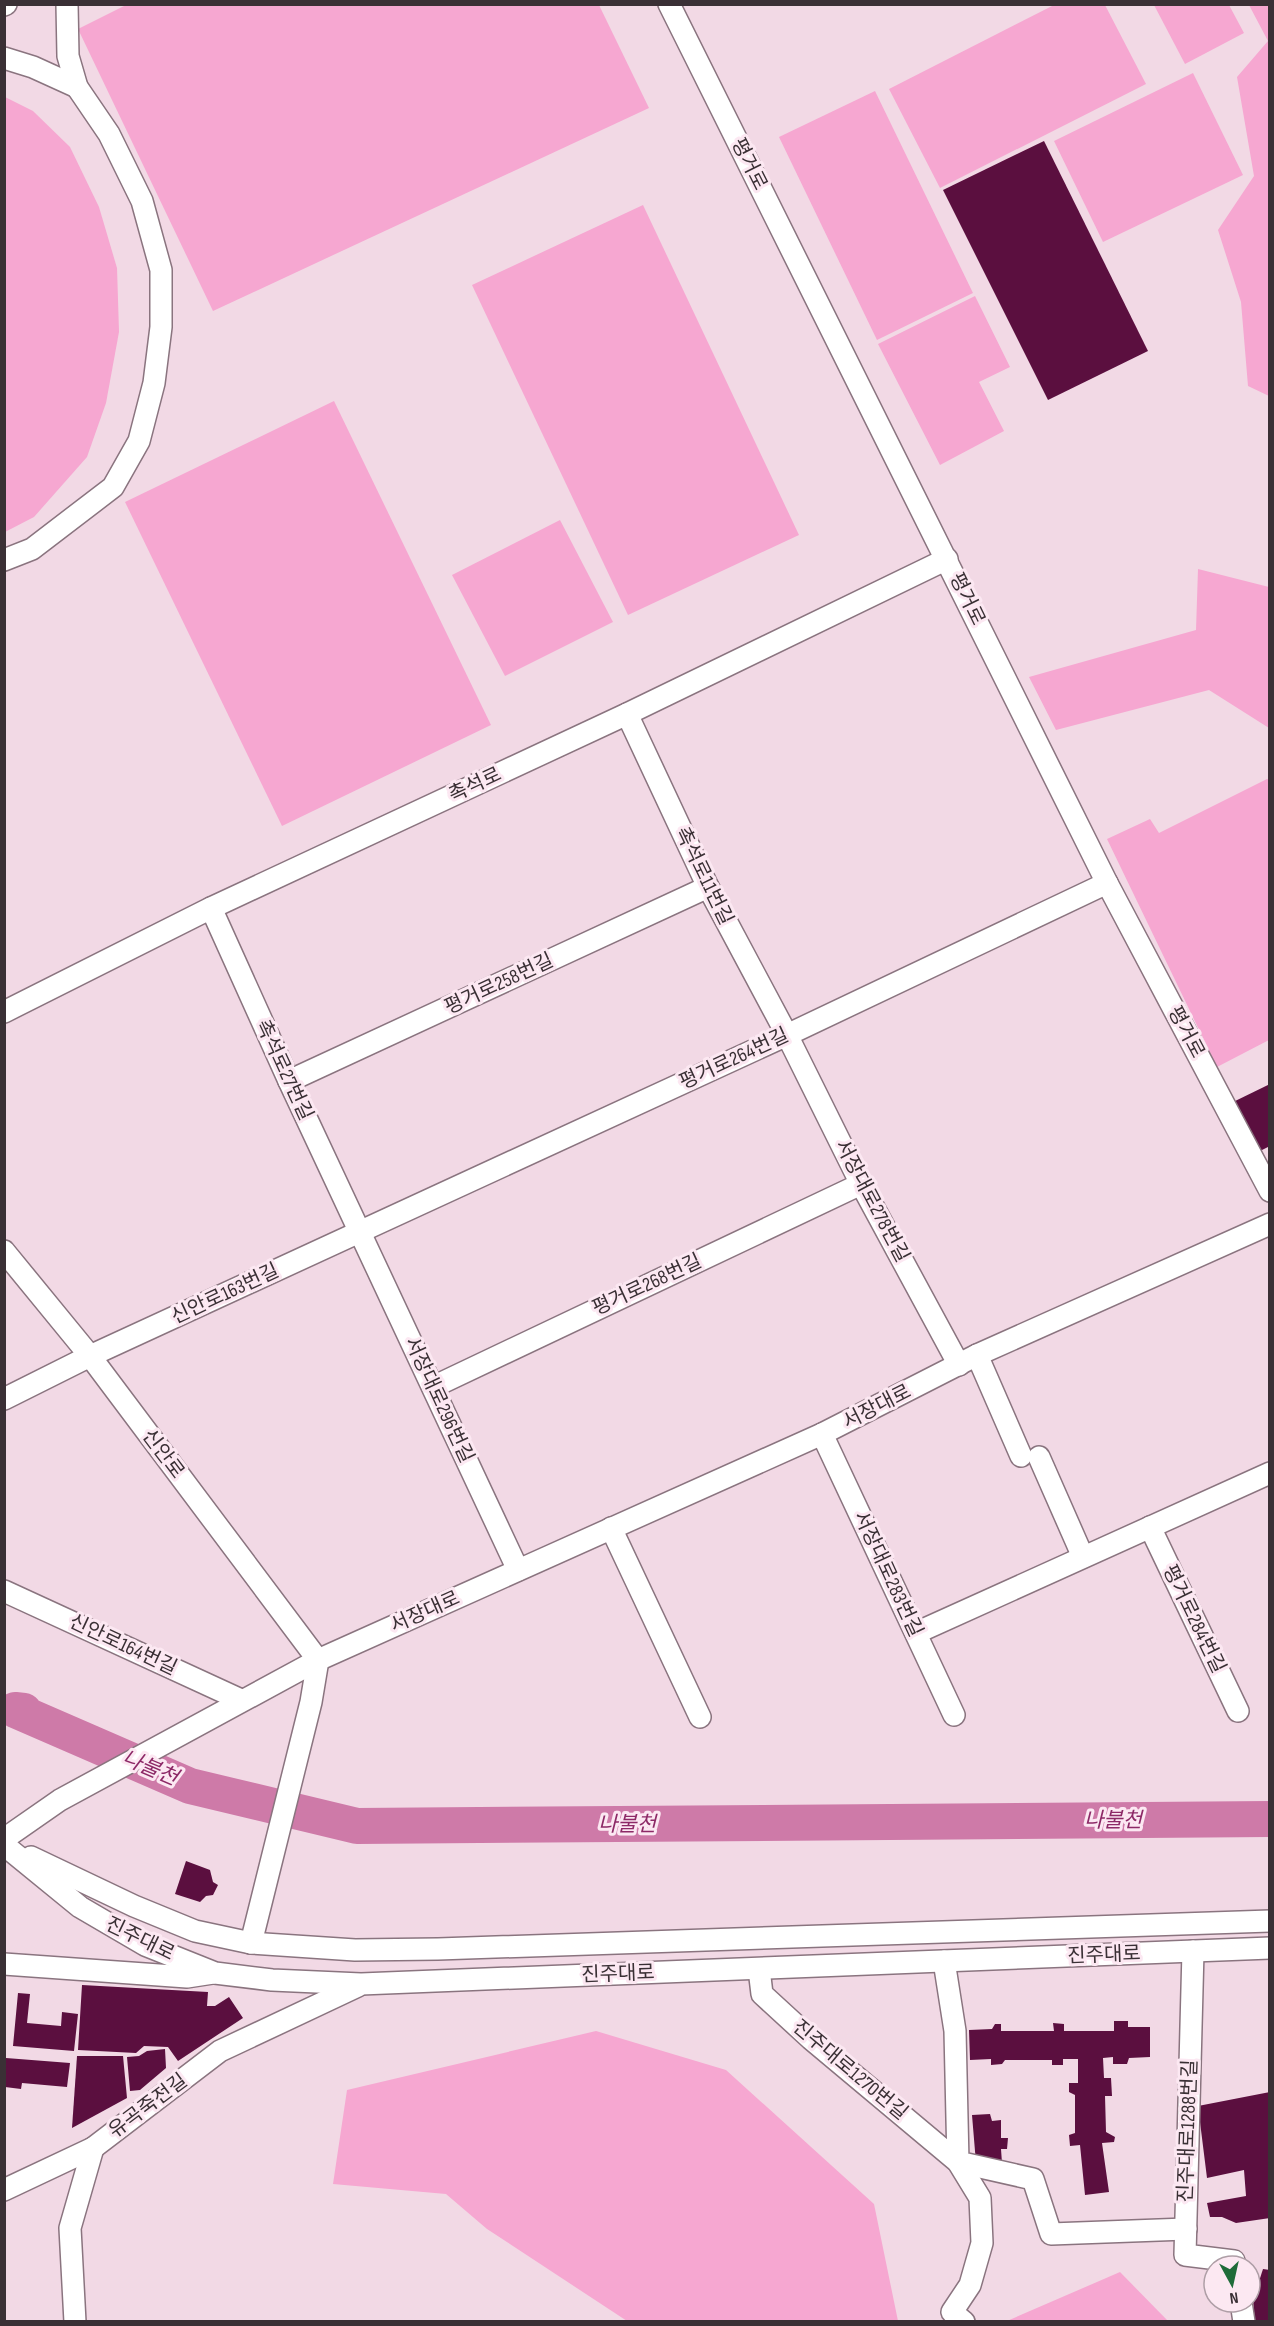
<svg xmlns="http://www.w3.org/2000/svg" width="1274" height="2326" viewBox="0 0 1274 2326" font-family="'Sofia Sans Condensed','Noto Sans KR',sans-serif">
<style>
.green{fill:#f6a7d1}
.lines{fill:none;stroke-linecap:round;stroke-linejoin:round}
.river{stroke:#ce7aa8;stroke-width:36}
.building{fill:#5b0f3f}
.minor-casing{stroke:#8a747f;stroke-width:24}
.minor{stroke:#fff;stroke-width:21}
.labels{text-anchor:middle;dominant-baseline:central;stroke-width:6;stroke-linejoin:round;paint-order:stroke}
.street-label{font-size:20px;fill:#3a3035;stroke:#fce8f2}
.water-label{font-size:21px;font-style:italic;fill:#8d2967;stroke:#fce8f2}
</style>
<rect width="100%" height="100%" fill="#f2d9e5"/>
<g class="green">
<path d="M1056,4L1105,5L1146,84L940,188L889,89Z"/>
<path d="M126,5H599L649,108L213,311L78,29Z"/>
<path d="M1154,5H1229L1244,33L1185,64Z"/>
<path d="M1249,5H1269V396L1248,386L1241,302L1218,230L1254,176L1237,77L1268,41Z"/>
<path d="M1193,73L1243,175L1103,242L1054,141Z"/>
<path d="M875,91L973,293L877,340L779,137Z"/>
<path d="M5,97L33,111L70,147L99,207L117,268L119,332L106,403L87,457L34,517L5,532Z"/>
<path d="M643,205L799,535L628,615L472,285Z"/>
<path d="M975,296L1010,367L979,382L1004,431L940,465L878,344Z"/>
<path d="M334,401L491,725L282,826L125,502Z"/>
<path d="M560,520L613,622L505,676L452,575Z"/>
<path d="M1198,569L1269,587V728L1209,690L1056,730L1029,677L1196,630Z"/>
<path d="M1267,779L1270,780L1269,1040L1217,1067L1107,839L1150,819L1159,833Z"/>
<path d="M596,2031L726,2070L874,2204L898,2321H627L487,2229L446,2194L333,2184L347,2090Z"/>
<path d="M1120,2272L1168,2321H1007Z"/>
</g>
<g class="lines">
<path class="river" d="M24,1711L15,1710L190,1786L357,1826L1270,1819"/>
</g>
<g class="building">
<path d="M1044,141L1148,351L1048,400L943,190Z"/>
<path d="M1270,1084V1146L1254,1154L1229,1104Z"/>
<path d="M186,1861L210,1870L213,1882L218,1885L213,1895L206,1896L200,1902L175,1894Z"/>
<path d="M82,1985L208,1992L207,2006H215L229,1997L243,2018L178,2061L168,2047L144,2046L136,2053L78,2050Z"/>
<path d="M18,1993L30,1994L27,2023L61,2026L62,2012L78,2014L74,2051L13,2046Z"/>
<path d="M1114,2021H1128V2027H1150V2057L1129,2058L1127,2064H1113V2057L1103,2058L1104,2078H1111L1112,2096H1105L1106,2132L1115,2137L1114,2142L1102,2143L1109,2192L1085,2195L1080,2145L1070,2146L1069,2135L1075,2133V2095L1069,2092V2083H1078V2059H1063V2065H1052V2060H1005L1002,2064L991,2065V2059L970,2060L969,2030L992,2029L995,2024H1001V2031H1054L1053,2023L1064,2024V2031H1114Z"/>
<path d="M165,2049L166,2068L140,2090L130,2091L127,2057L139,2056L147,2051Z"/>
<path d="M77,2056H123L127,2098L72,2128Z"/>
<path d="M6,2058L70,2063L67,2087L22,2083L21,2089L5,2087Z"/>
<path d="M1270,2092V2218L1236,2223L1222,2217H1210L1207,2203L1246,2196L1244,2170L1207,2178L1198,2106Z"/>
<path d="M990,2114L992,2121L1001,2120V2138H1008L1007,2149H1001L1002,2163H976L972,2115Z"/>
<path d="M1263,2269L1270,2270V2322H1255L1253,2300Z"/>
</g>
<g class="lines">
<defs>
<g id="minor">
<path d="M669,4L1107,883L1270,1191"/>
<path d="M4,5L6,4"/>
<path d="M4,58L33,67L77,87"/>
<path d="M4,560L32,549L113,487L139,441L154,383L161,327V270L142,201L109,134L77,87L68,56L67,4"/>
<path d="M627,714L708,887L787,1035L861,1184L959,1365"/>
<path d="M211,908L289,1081L518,1570"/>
<path d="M4,1012L211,908L627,714L947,559"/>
<path d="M289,1081L708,887"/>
<path d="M4,1251L90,1356L318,1660L311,1702L251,1943"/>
<path d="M977,1355L1021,1456"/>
<path d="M433,1387L861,1184"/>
<path d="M4,1399L90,1356L787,1035L1107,883"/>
<path d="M822,1434L954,1715"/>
<path d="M1039,1457L1083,1557"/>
<path d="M1150,1527L1238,1711"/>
<path d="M611,1528L700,1717"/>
<path d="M4,1591L241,1700"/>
<path d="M916,1633L1270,1473"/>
<path d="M4,1839L60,1800L318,1660L822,1434L977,1355L1270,1224"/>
<path d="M4,1845L80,1907L145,1945L215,1973L272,1980L361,1984L1270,1948"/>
<path d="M31,1857L134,1906L195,1931L251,1943L355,1950L438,1949L1270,1921"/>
<path d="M1193,1951L1185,2255L1234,2261L1235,2266"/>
<path d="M944,1961L955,2031L958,2162L1033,2179L1051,2234L1186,2229"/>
<path d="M4,1964L187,1977L213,1973"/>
<path d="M759,1969L762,1994L811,2039L958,2162L980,2198L982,2243L970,2285L952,2312L964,2322"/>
<path d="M4,2190L93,2148L220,2051L358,1986"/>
<path d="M1241,2302L1244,2322"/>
<path d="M75,2322L70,2228L93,2148"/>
</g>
</defs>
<use href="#minor" class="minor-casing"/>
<use href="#minor" class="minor"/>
</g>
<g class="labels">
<g class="street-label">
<text transform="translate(749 164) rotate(63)">평거로</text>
<text transform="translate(967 599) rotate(64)">평거로</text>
<text transform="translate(475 785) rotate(-25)">촉석로</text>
<text transform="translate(704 876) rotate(64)">촉석로11번길</text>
<text transform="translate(499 984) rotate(-25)">평거로258번길</text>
<text transform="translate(1186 1032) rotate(62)">평거로</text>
<text transform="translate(734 1059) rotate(-25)">평거로264번길</text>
<text transform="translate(284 1070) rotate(65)">촉석로27번길</text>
<text transform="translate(872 1201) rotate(62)">서장대로278번길</text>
<text transform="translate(647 1285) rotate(-25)">평거로268번길</text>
<text transform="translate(225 1294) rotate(-25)">신안로163번길</text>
<text transform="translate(439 1400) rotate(65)">서장대로296번길</text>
<text transform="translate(877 1407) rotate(-27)">서장대로</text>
<text transform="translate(163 1454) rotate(53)">신안로</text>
<text transform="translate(888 1574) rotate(65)">서장대로283번길</text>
<text transform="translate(425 1612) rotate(-24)">서장대로</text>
<text transform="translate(1194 1619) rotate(64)">평거로284번길</text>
<text transform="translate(123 1645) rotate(25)">신안로164번길</text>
<text transform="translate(140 1939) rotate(26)">진주대로</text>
<text transform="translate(1104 1955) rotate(-2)">진주대로</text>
<text transform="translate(618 1974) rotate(-2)">진주대로</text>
<text transform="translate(850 2070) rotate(40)">진주대로1270번길</text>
<text transform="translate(148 2106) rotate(-37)">유곡죽전길</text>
<text transform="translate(1188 2131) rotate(-88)">진주대로1288번길</text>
</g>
<g class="water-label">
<text transform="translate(150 1768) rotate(23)">나불천</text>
<text x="1113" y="1820">나불천</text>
<text x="627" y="1824">나불천</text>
</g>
</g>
<rect width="1274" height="2326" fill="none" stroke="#3a3035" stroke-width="12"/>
<g transform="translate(1232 2284) rotate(172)"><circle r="28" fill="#fce8f2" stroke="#ae9ea6" stroke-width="1.5"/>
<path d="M0-4.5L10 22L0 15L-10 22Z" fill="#1f6b39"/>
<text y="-9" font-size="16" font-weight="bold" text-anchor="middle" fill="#3a3035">N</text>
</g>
</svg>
